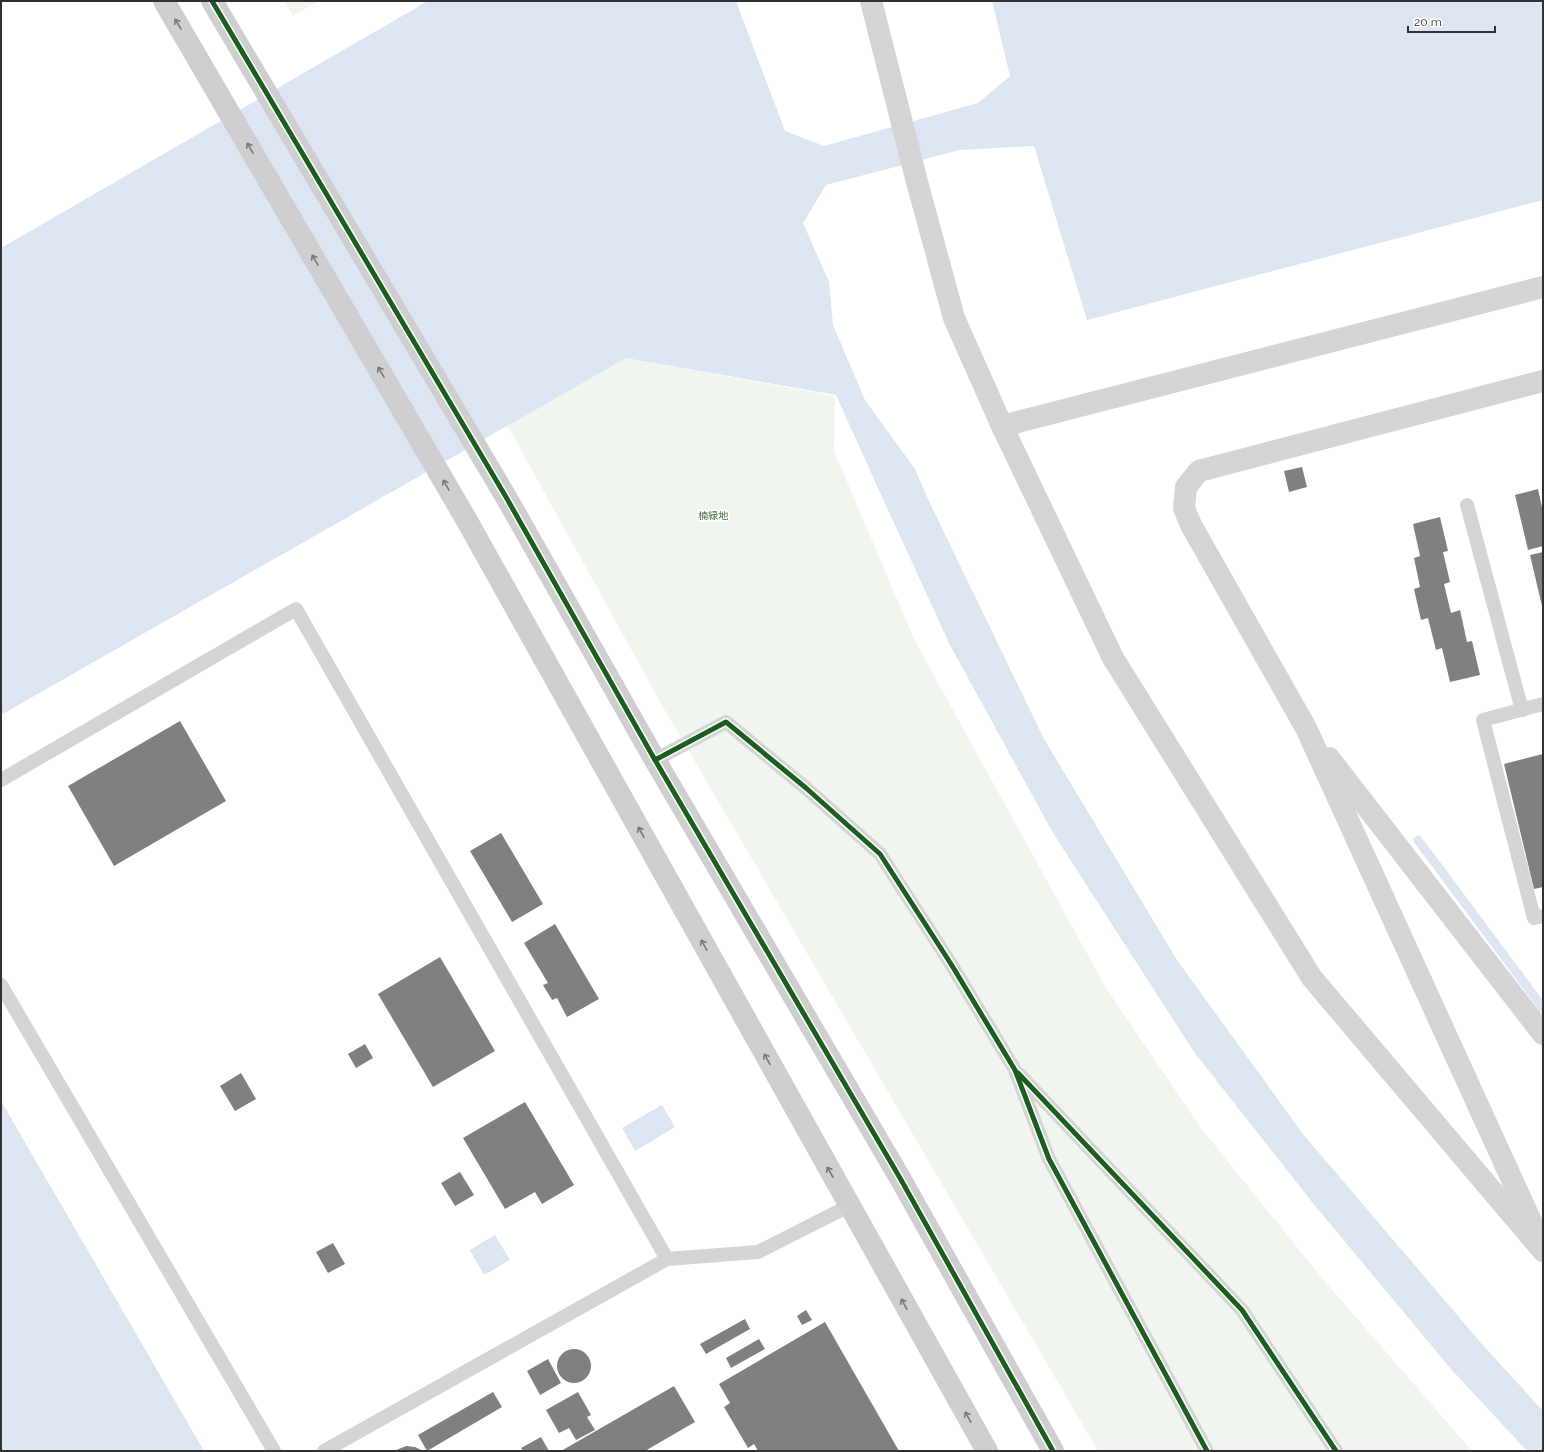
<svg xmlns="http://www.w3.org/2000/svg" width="1544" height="1452" viewBox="0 0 1544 1452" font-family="Raleway,'Noto Sans JP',sans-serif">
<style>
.green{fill:#f0f5ee}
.water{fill:#dde4f2}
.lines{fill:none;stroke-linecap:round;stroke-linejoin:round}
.stream{stroke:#dde4f2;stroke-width:9}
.building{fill:#808080}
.lane{stroke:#d5d5d5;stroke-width:14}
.street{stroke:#d5d5d5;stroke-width:22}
.secondary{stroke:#cfcfcf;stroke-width:22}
.cycleway-casing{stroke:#fff;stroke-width:8}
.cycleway{stroke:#1b5e20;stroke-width:5}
.oneway{stroke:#787878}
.labels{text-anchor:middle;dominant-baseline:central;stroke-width:4;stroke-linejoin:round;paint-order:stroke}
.park-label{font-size:10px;fill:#4b6c40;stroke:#fff}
</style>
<rect width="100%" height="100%" fill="#fff"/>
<g class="green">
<path d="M284,1H318L293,16Z"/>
<path d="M626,358L835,396L834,451L915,641L1106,988L1201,1128L1321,1277L1472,1451H1098L663,707L507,425Z"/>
</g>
<g class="water">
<path d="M428,1H736L785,131L824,146L978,103L1010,76L992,1H1543V200L1087,320L1034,146L960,150L826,185L803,223L829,282L833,325L865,400L915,469L927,497L1044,739L1177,960L1303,1134L1481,1343L1543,1411V1451H1527L1451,1369L1312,1202L1194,1052L1053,833L950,645L887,508L836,395L626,358L1,715V248Z"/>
<path d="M1,1101L204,1451H1Z"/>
<path d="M662,1105L675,1127L635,1151L622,1128Z"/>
<path d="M495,1235L510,1260L484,1275L470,1250Z"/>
</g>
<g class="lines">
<path class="stream" d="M1418,840L1543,1008"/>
</g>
<g class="building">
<path d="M1302,467L1307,487L1289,492L1284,471Z"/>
<path d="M1538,489L1543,512V546L1528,550L1515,495Z"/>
<path d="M1440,517L1448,551L1443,552L1450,582L1444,584L1451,613L1460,610L1467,642L1472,641L1480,675L1450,682L1442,648L1436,650L1428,618L1421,620L1414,589L1420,587L1414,558L1420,556L1413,524Z"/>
<path d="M1543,552V606H1542L1530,555Z"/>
<path d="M180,721L226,801L114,866L68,786Z"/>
<path d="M1543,754V887L1534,889L1504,764Z"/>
<path d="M501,833L543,904L512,922L470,851Z"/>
<path d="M555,924L599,999L567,1017L557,998L552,1000L543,985L548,983L524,943Z"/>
<path d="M440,957L495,1051L433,1087L378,994Z"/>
<path d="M365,1044L373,1058L356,1068L348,1054Z"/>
<path d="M241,1073L256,1099L235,1111L220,1086Z"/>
<path d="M525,1102L574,1185L542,1204L535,1192L505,1209L463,1138Z"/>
<path d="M460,1172L474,1195L455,1206L441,1183Z"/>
<path d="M333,1243L345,1264L328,1273L316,1252Z"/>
<path d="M806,1310L812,1320L802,1325L797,1316Z"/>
<path d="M745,1319L750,1329L706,1354L700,1344Z"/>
<path d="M825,1322L899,1451H758L754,1444L748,1448L724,1407L730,1403L719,1384Z"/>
<path d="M759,1339L765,1349L731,1368L726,1358Z"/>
<circle cx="574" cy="1366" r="17"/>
<path d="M548,1359L561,1383L540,1395L527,1371Z"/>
<path d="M674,1386L695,1422L645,1451H561Z"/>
<path d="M493,1392L502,1407L427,1451L418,1435Z"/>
<path d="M578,1392L591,1415L587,1417L595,1430L576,1440L569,1428L559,1433L546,1410Z"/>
<path d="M541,1437L549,1451H523L521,1448Z"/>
<path d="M406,1446L415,1447L423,1451H394Z"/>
</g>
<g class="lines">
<g class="lane">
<path d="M1467,505L1522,710"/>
<path d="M1543,704L1483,720L1534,918L1543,916"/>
<path d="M655,760L726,722L806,788L880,854L951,964L1015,1070L1049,1159L1207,1451"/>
<path d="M1,780L296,609L667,1259"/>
<path d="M1,985L274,1451"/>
<path d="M1020,1075L1242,1310L1336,1451"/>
<path d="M324,1451L667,1259L758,1252L849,1206"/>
</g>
<g class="street">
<path d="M871,1L917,182L954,318L1002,426L1113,658L1312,978L1543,1251"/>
<path d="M1002,426L1543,287"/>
<path d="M1329,758L1543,1034"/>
<path d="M1535,1230L1306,728L1191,525L1184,508L1186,487L1199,471L1543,381"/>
</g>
<g class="secondary">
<path d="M164,1L466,519L987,1451"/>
<path d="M212,1L506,497L655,760L900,1178L1053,1451"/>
</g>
<defs>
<g id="cycleway">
<path d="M212,1L506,497L655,760L900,1178L1053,1451"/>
<path d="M655,760L726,722L806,788L880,854L951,964L1015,1070L1049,1159L1207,1451"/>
<path d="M1018,1073L1242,1310L1336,1451"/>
</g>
</defs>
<use href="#cycleway" class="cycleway-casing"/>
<use href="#cycleway" class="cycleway"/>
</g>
<defs><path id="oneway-shaft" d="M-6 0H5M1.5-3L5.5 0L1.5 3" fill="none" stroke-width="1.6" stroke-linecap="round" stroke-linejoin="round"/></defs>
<g class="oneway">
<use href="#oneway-shaft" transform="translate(178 24) rotate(-121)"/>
<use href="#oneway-shaft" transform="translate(250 148) rotate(-120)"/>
<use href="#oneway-shaft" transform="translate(315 260) rotate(-120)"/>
<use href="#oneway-shaft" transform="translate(381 372) rotate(-120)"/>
<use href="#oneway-shaft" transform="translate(446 485) rotate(-120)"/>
<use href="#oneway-shaft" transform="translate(641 832) rotate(-119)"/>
<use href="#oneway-shaft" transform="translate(704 945) rotate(-119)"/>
<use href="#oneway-shaft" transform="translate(767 1059) rotate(-119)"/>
<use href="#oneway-shaft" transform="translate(830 1172) rotate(-119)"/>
<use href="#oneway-shaft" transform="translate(904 1304) rotate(-119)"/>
<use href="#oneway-shaft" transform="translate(968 1417) rotate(-119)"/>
</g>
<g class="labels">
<g class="park-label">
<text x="713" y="515">楠緑地</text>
</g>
</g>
<rect width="1544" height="1452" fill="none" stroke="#313131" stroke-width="4"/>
<path d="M1408 26v6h87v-6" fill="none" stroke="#313131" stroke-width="2"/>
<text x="1414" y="26" font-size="12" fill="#313131" stroke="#ffffff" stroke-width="3" paint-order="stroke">20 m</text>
</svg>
